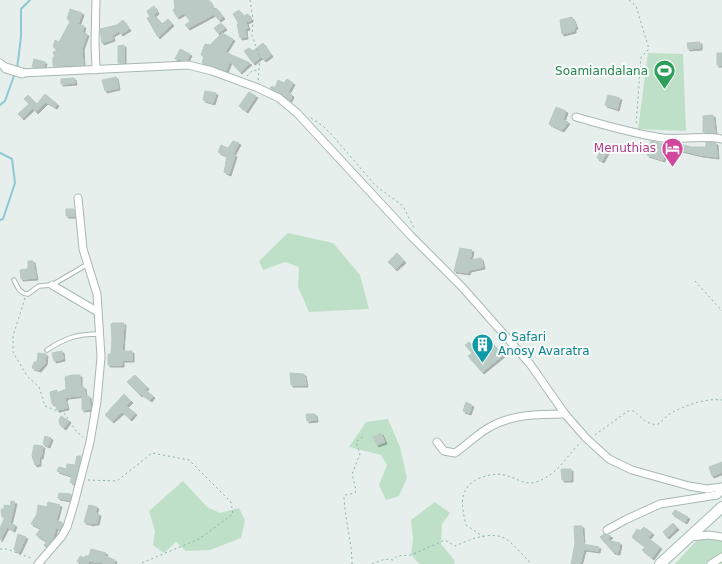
<svg xmlns="http://www.w3.org/2000/svg" width="722" height="564" viewBox="0 0 722 564" font-family="'DejaVu Sans',sans-serif">
<style>
.green{fill:#bfe0c8}
.lines{fill:none;stroke-linecap:round;stroke-linejoin:round}
.stream{stroke:#8ec9d4;stroke-width:2}
.building{fill:#bbcac4;stroke:#b8c9c2;filter:url(#shadow)}
.service-casing{stroke:#a8b8b2;stroke-width:5.5}
.minor-casing{stroke:#a8b8b2;stroke-width:9}
.tertiary-casing{stroke:#a8b8b2;stroke-width:11}
.secondary-casing{stroke:#a4bbb3;stroke-width:12}
.path{stroke:#86b3a5;stroke-width:1;stroke-dasharray:2 3;stroke-linecap:butt}
.service{stroke:#fff;stroke-width:3.5}
.minor{stroke:#fff;stroke-width:7}
.tertiary{stroke:#fff;stroke-width:9}
.secondary{stroke:#fff;stroke-width:10}
.labels{text-anchor:middle;dominant-baseline:central;stroke-width:4;stroke-linejoin:round;paint-order:stroke}
.leisure-label{font-size:12px;fill:#27864d;stroke:#f7fbf9;text-anchor:end}
.hotel-label{font-size:12px;fill:#b23c85;stroke:#f7fbf9;text-anchor:end}
.culture-label{font-size:12px;fill:#0d838f;stroke:#f7fbf9;text-anchor:start}
</style>
<defs>
<filter id="shadow"><feDropShadow dx="2" dy="2" stdDeviation="0" flood-color="#0004"/></filter>
</defs>
<rect width="100%" height="100%" fill="#e6efeb"/>
<g class="green">
<path d="M648,53L683,54L686,131L638,129Z"/>
<path d="M288,233L333,243L360,275L369,309L309,312L298,287L299,267L285,262L263,270L259,261Z"/>
<path d="M388,419L400,447L407,478L399,496L386,500L379,485L387,465L381,455L349,447L366,422Z"/>
<path d="M183,481L207,507L220,513L239,508L245,520L241,538L210,550L186,551L176,542L164,553L153,545L155,531L149,511Z"/>
<path d="M435,502L450,513L442,524L441,544L455,561L454,564H419L411,554L413,539L411,520Z"/>
<path d="M699,538H722V564H675Z"/>
</g>
<g class="lines">
<g class="stream">
<path d="M17,69L21,37V9L30,0"/>
<path d="M0,105L5,101L15,73"/>
<path d="M0,153L12,159L15,183L3,219L0,220"/>
</g>
</g>
<g class="building">
<path d="M174,0H209L214,10L216,8L223,17L219,20L214,14L188,28L185,25L190,21L184,13L177,17L173,10L175,8Z"/>
<path d="M154,6L157,12L154,15L162,24L168,19L172,24L158,37L147,18L150,17L147,11Z"/>
<path d="M70,9L82,13L78,25L84,26L82,33L87,34L82,48L83,65L53,66V57H55L53,52L61,49L53,47L55,40L59,42L71,20L67,19Z"/>
<path d="M239,10L243,16L248,14L251,20L246,22L248,28L245,29L246,37L240,38L237,24H239L233,14Z"/>
<path d="M572,17L576,27L574,28V31L562,34L560,20Z"/>
<path d="M123,20L129,29L121,34L119,31L112,35L113,39L102,43L100,29L117,25Z"/>
<path d="M221,23L225,28L218,33L214,28Z"/>
<path d="M222,33L233,39L225,52L250,63L240,72L230,61L226,71L202,63L204,56L201,55L205,44L210,45Z"/>
<path d="M700,42V48L688,49L687,43Z"/>
<path d="M263,43L271,55L264,60L261,57L253,63L244,51L249,48L253,51Z"/>
<path d="M124,45V63H118V46Z"/>
<path d="M180,49L190,54L187,60L175,59Z"/>
<rect x="717" y="53" width="5" height="12"/>
<path d="M34,59L45,62L44,67H32Z"/>
<path d="M116,77L118,88L105,91L102,80Z"/>
<path d="M74,78L75,83L61,84V79Z"/>
<path d="M287,79L293,83L288,92L292,95L290,100L270,88L272,86L275,88L278,80L284,83Z"/>
<path d="M205,91L216,93L213,103L203,100Z"/>
<path d="M249,92L256,96L246,111L239,106Z"/>
<path d="M45,94L57,104L55,107L46,102L36,112L33,108L22,118L18,114L29,104L24,99L28,95L37,104Z"/>
<path d="M608,95L620,98L617,109L605,105Z"/>
<path d="M556,107L566,111L563,120L568,122L562,130L549,124Z"/>
<path d="M713,115L715,133L703,132V116Z"/>
<path d="M233,141L239,143L233,154L235,155L229,174L224,172L227,156L218,152L221,145L228,148Z"/>
<path d="M651,141L663,144L662,147L666,148L663,160L647,155Z"/>
<path d="M706,142L716,143L717,157L701,155L680,150L681,144L691,147H706Z"/>
<path d="M601,150L607,152L602,161L597,158Z"/>
<path d="M66,209H74L75,216H66Z"/>
<path d="M460,248L472,250L470,260L481,258L483,267L469,270L468,273L454,271Z"/>
<path d="M397,253L404,261L395,269L388,262Z"/>
<path d="M28,261H33L36,278L21,279L20,270L28,269Z"/>
<path d="M113,323H124L122,351H132V360H122V365H108V354H111L112,339L111,324Z"/>
<path d="M469,342L477,349L480,347L485,352L494,345L503,355L482,372L468,356L472,353L465,345Z"/>
<path d="M62,351L63,359L54,361L52,353Z"/>
<path d="M38,353L46,354L45,363L39,370L32,368L34,362H37Z"/>
<path d="M290,373L304,374L306,385H291Z"/>
<path d="M72,375H80V387H84L85,395L67,397L65,399L67,408L57,410L55,403L52,404L50,392L57,390V393L66,389L65,377Z"/>
<path d="M135,375L147,387L145,390L153,396L150,400L141,394L140,395L127,382Z"/>
<path d="M124,394L131,401L126,406L135,413L130,419L122,412L112,421L105,415Z"/>
<path d="M82,396H89L90,409L82,410Z"/>
<path d="M466,402L472,405L469,413L463,411Z"/>
<path d="M306,414H315L316,420L307,421Z"/>
<path d="M61,416L69,421L64,428L60,425L59,420Z"/>
<path d="M381,433L385,442L377,445L373,437Z"/>
<path d="M45,436L51,438L48,446L43,444Z"/>
<path d="M34,445L43,446L41,457H39V464L35,465L32,456Z"/>
<path d="M77,456H81L74,484L70,482L72,476L57,471L59,467L66,469L67,464L75,465Z"/>
<path d="M722,462V472L712,476L709,467Z"/>
<path d="M561,469H571V480H562Z"/>
<path d="M59,493L71,494L70,500L58,498Z"/>
<path d="M11,501L15,502L10,523L15,525L13,530L7,527L0,540V528L5,517H2L1,509H4V505L10,506Z"/>
<path d="M48,502L60,505L56,520L63,523L60,529L56,528L52,540L46,547L44,545L47,542L36,535L41,528L31,524L37,514L38,505L47,507Z"/>
<path d="M89,505L97,507L95,513L99,514L97,523H92V524L84,522Z"/>
<path d="M675,510L688,517L685,522L672,514Z"/>
<path d="M673,523L677,528L667,537L663,532Z"/>
<path d="M574,526H582L583,544L599,547L598,551L584,549L580,564H571L575,544Z"/>
<path d="M644,527L652,533L648,538L660,547L652,558L642,550L645,547L632,537L637,529L640,531Z"/>
<path d="M18,534L26,537L19,552L14,550Z"/>
<path d="M604,534L611,536L607,540L620,543L618,553L613,552L600,537Z"/>
<path d="M91,549L106,553L105,556L115,560L114,564L89,561L88,564L77,562L80,556L85,558V556H89Z"/>
</g>
<g class="lines">
<defs>
<g id="service">
<path d="M14,280C17,286 20,294 28,294L39,286L52,285L88,264"/>
<path d="M47,350C65,338 77,334 99,334"/>
</g>
<g id="minor">
<path d="M96,0L95,43L96,70"/>
<path d="M0,63L6,68"/>
<path d="M22,73L188,65L212,71L258,88L279,98L297,113L411,236L463,288L530,364L565,414L586,438L609,459L632,470L689,486L707,489L722,487"/>
<path d="M576,117C605,125 634,134 663,138C683,140 702,135 722,139"/>
<path d="M52,285L98,312"/>
<path d="M437,442L444,451L455,453C467,445 477,434 490,427C512,414 540,414 565,414"/>
<path d="M607,530L625,520L660,504L717,495L722,490"/>
<path d="M690,537L709,535L722,537"/>
<path d="M38,564L62,536L67,527L74,504L90,442L97,401L101,357L97,294L83,249L78,198"/>
<path d="M711,564L722,557"/>
</g>
<path id="tertiary" d="M6,68L22,73"/>
<path id="secondary" d="M660,564L722,507"/>
</defs>
<use href="#service" class="service-casing"/>
<use href="#minor" class="minor-casing"/>
<use href="#tertiary" class="tertiary-casing"/>
<use href="#secondary" class="secondary-casing"/>
<g class="path">
<path d="M250,0L253,19L252,36L260,57L258,81"/>
<path d="M629,0L636,6L649,49L641,57L636,126"/>
<path d="M247,76L253,70L258,71"/>
<path d="M311,118L323,126L332,135L376,186L403,206L415,230"/>
<path d="M695,281L722,311"/>
<path d="M25,298L13,336V352L27,376L39,387L45,406L65,414L76,431L83,437"/>
<path d="M595,435L628,411H634L646,422L656,425C662,423 665,416 671,413C687,405 705,398 722,400"/>
<path d="M88,480L117,481L152,453L189,460L231,502L233,514L199,539L139,564"/>
<path d="M484,537L466,525C461,504 458,488 480,478C488,475 496,473 504,475C516,477 524,486 536,482C558,475 566,456 581,442"/>
<path d="M0,549H7L33,559"/>
<path d="M352,564C352,542 345,520 344,497L345,495L355,493L356,490L352,474L360,454L356,442L365,435"/>
<path d="M372,564L385,559L393,560L397,556L411,555L445,540L455,546C469,540 491,530 506,539C514,544 521,554 529,561V564"/>
</g>
<use href="#service" class="service"/>
<use href="#minor" class="minor"/>
<use href="#tertiary" class="tertiary"/>
<use href="#secondary" class="secondary"/>
</g>
<defs>
<symbol id="stadium-pin" viewBox="-11 -11 22 30"><path d="M0 17L-7.5 6A9.5 9.5 0 1 1 7.5 6Z" fill="#2e9e5b" stroke="#f7fbf9"/><path d="M0-5a6.5 5 0 1 0 0 10a6.5 5 0 1 0 0-10ZM-3.5-1.8h7v3.6h-7Z" fill="#fff"/></symbol>
<symbol id="hotel-pin" viewBox="-11 -11 22 30"><path d="M0 17L-7.5 6A9.5 9.5 0 1 1 7.5 6Z" fill="#d1479c" stroke="#f7fbf9"/><path d="M-6-4.5h1.5V1H6V5H4.5V3h-9V5H-6ZM-4 0a1.8 1.8 0 1 1 3.6 0ZM.5 0V-2.5h3Q6-2.5 6 0Z" fill="#fff"/></symbol>
<symbol id="building-pin" viewBox="-11 -11 22 30"><path d="M0 17L-7.5 6A9.5 9.5 0 1 1 7.5 6Z" fill="#0f9aa8" stroke="#f7fbf9"/><path d="M-4-6H4V6H1V3H-1V6H-4ZM-2.5-4.3h1.7v1.8h-1.7ZM.8-4.3h1.7v1.8H.8ZM-2.5-1h1.7V.8h-1.7ZM.8-1h1.7V.8H.8Z" fill="#fff"/></symbol>
</defs>
<g fill-rule="evenodd">
<use href="#stadium-pin" x="652" y="58" width="25" height="34"/>
<use href="#hotel-pin" x="660" y="136" width="25" height="34"/>
<use href="#building-pin" x="470" y="332" width="25" height="34"/>
</g>
<g class="labels">
<g class="leisure-label">
<text x="648" y="71">Soamiandalana</text>
</g>
<g class="hotel-label">
<text x="656" y="148">Menuthias</text>
</g>
<g class="culture-label">
<text x="498" y="337">O Safari<tspan x="498" dy="14">Anosy Avaratra</tspan></text>
</g>
</g>
</svg>
